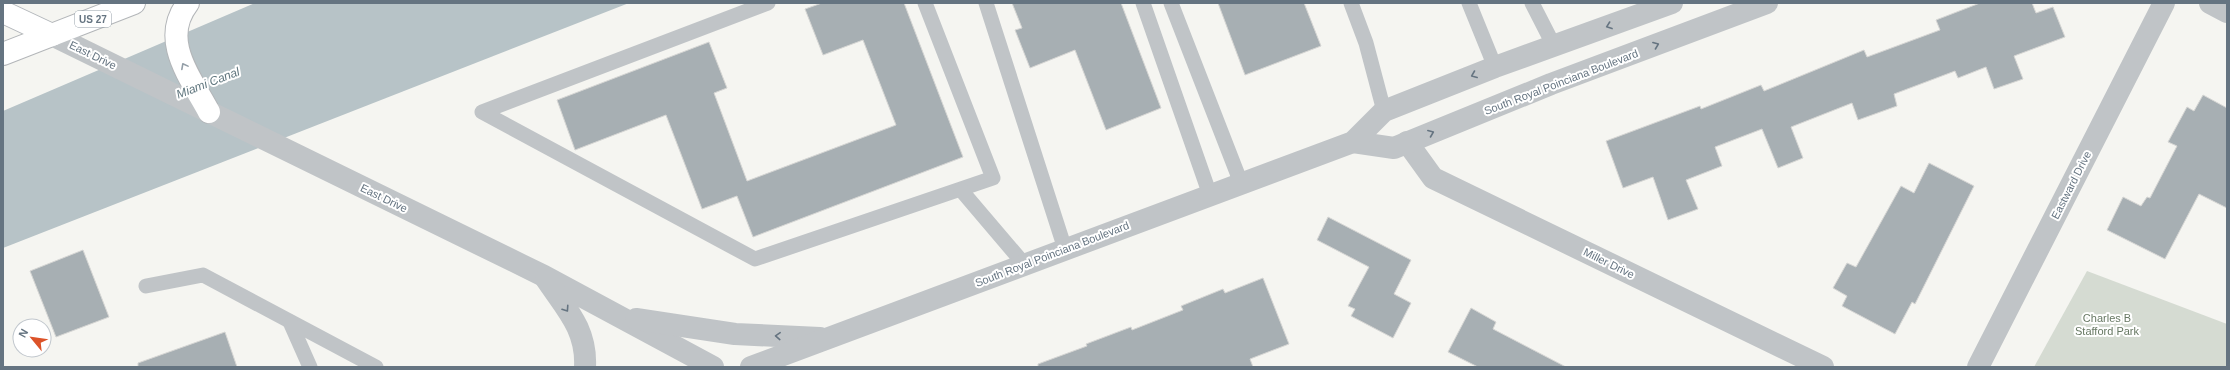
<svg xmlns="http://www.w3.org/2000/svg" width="2230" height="370" viewBox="0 0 2230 370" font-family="Helvetica,sans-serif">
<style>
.green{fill:#d5dbd2}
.water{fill:#b7c3c7}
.building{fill:#a7afb3;stroke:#d6d6d4}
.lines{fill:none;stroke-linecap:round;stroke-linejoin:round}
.secondary-casing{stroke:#b3b7bb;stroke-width:24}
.trunk-casing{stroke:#b3b6b9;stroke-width:24}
.service{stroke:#c0c4c7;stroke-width:15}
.minor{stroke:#c0c4c7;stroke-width:22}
.tertiary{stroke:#c0c4c7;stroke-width:22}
.secondary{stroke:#fff;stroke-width:22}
.trunk{stroke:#fff;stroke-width:22}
.oneway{stroke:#657481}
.oneway2{stroke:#939ea7}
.labels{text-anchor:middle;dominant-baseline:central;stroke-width:4;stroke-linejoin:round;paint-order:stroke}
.shield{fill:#fff;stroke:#939ea7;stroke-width:1}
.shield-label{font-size:10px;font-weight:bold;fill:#657481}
.street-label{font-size:11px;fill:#657481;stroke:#fff}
.park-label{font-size:11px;fill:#677863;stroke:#fff}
.water-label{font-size:12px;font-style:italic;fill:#60767e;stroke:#fff}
</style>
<rect width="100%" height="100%" fill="#f5f5f1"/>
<path class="green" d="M2087,271L2227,324V367H2034Z"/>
<path class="water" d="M255,3H629L3,248V111Z"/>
<g class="building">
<path d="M822,3H904L963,157L753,237L737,196L702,209L666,115L575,150L557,100L709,42L727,88L714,93L747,181L896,125L863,40L823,55L805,9Z"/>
<path d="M1012,3H1121L1161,108L1106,130L1075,50L1030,68L1015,30L1022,28Z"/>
<path d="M1218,3H1304L1321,46L1245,75Z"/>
<path d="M1980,3H2032L2036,13L2053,7L2065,37L2014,56L2023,79L1994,89L1986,67L1958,78L1955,71L1894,94L1897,106L1858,120L1852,103L1791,127L1803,158L1778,168L1762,129L1715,147L1722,166L1686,180L1698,209L1668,220L1653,177L1623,188L1606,141L1700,106L1701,109L1761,85L1764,91L1864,50L1867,57L1940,30L1936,20Z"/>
<path d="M2203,95L2227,108V208L2199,194L2165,259L2107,230L2123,197L2141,206L2147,197L2150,198L2177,146L2168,142L2187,107L2194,111Z"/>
<path d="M1929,163L1974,186L1915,304L1912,302L1895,334L1842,306L1847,296L1833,288L1847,263L1856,267L1901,186L1914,193Z"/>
<path d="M1328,217L1411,260L1394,294L1411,303L1393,338L1351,316L1355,309L1348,306L1369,267L1317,240Z"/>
<path d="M83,250L109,317L56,337L30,271Z"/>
<path d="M1263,278L1289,344L1250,359L1253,367H1038V364L1087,346L1086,344L1131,327L1132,330L1183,310L1181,306L1223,289L1225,293Z"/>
<path d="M1471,308L1496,322L1493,329L1566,367H1478L1448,352Z"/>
<path d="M225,332L237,367H138V363Z"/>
</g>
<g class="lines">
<defs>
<path id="secondary" d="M3,12L52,35"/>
<g id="trunk">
<path d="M188,3C159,40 191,78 209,112"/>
<path d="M3,54L134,3"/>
</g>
</defs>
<use href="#secondary" class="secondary-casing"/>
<use href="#trunk" class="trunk-casing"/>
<g class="service">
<path d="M768,3L482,112L755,259L993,178L925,3"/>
<path d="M986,3L1065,249"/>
<path d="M1143,3L1210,195"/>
<path d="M1171,3L1241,183"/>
<path d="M1351,3L1366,43L1384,111"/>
<path d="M1469,3L1495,67"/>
<path d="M1532,3L1554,46"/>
<path d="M961,190L1024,264"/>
<path d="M146,286L203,275L376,367"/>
<path d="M290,322L310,367"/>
</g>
<g class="minor">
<path d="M2210,3L2227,12"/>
<path d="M1407,142L1433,178L1823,367"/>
<path d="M1978,367L2164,3"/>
</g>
<g class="tertiary">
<path d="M52,35L544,276L713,367"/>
<path d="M1353,142L1394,148L1551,84L1767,3"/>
<path d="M546,279C566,309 587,329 585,367"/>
<path d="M636,319L735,334L820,338"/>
<path d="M751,367L1353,142L1384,111L1495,67L1672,3"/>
</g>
<use href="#secondary" class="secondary"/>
<use href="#trunk" class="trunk"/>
</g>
<defs><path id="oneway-chevron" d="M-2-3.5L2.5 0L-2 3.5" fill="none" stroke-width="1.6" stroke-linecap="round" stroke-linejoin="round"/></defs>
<g class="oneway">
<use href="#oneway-chevron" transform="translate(1609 26) rotate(160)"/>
<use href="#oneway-chevron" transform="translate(1656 45) rotate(-21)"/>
<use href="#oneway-chevron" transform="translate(1474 75) rotate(158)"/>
<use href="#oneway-chevron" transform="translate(1431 133) rotate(-22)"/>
<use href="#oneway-chevron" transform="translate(566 309) rotate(56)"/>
<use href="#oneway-chevron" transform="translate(778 336) rotate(-177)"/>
</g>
<use class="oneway2" href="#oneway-chevron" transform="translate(184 66) rotate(-118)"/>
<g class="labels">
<rect class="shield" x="75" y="11" width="36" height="16" rx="3"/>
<g class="shield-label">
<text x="93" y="19">US 27</text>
</g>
<g class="street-label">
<text transform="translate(93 55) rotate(26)">East Drive</text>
<text transform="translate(1561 82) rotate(-21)">South Royal Poinciana Boulevard</text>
<text transform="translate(2071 185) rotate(-63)">Eastward Drive</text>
<text transform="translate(384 198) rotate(26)">East Drive</text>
<text transform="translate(1052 254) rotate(-21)">South Royal Poinciana Boulevard</text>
<text transform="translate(1609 263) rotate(26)">Miller Drive</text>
</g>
<g class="park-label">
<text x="2107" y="318">Charles B<tspan x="2107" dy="13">Stafford Park</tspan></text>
</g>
<g class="water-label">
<text transform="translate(208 83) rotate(-21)">Miami Canal</text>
</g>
</g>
<rect width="2230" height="370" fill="none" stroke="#657481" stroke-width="8"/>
<g transform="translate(32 338) rotate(299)"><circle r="19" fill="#ffffff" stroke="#c1c7cd"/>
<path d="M0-3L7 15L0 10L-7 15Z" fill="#dc5329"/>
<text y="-6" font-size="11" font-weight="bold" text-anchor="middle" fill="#657481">N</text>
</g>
</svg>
